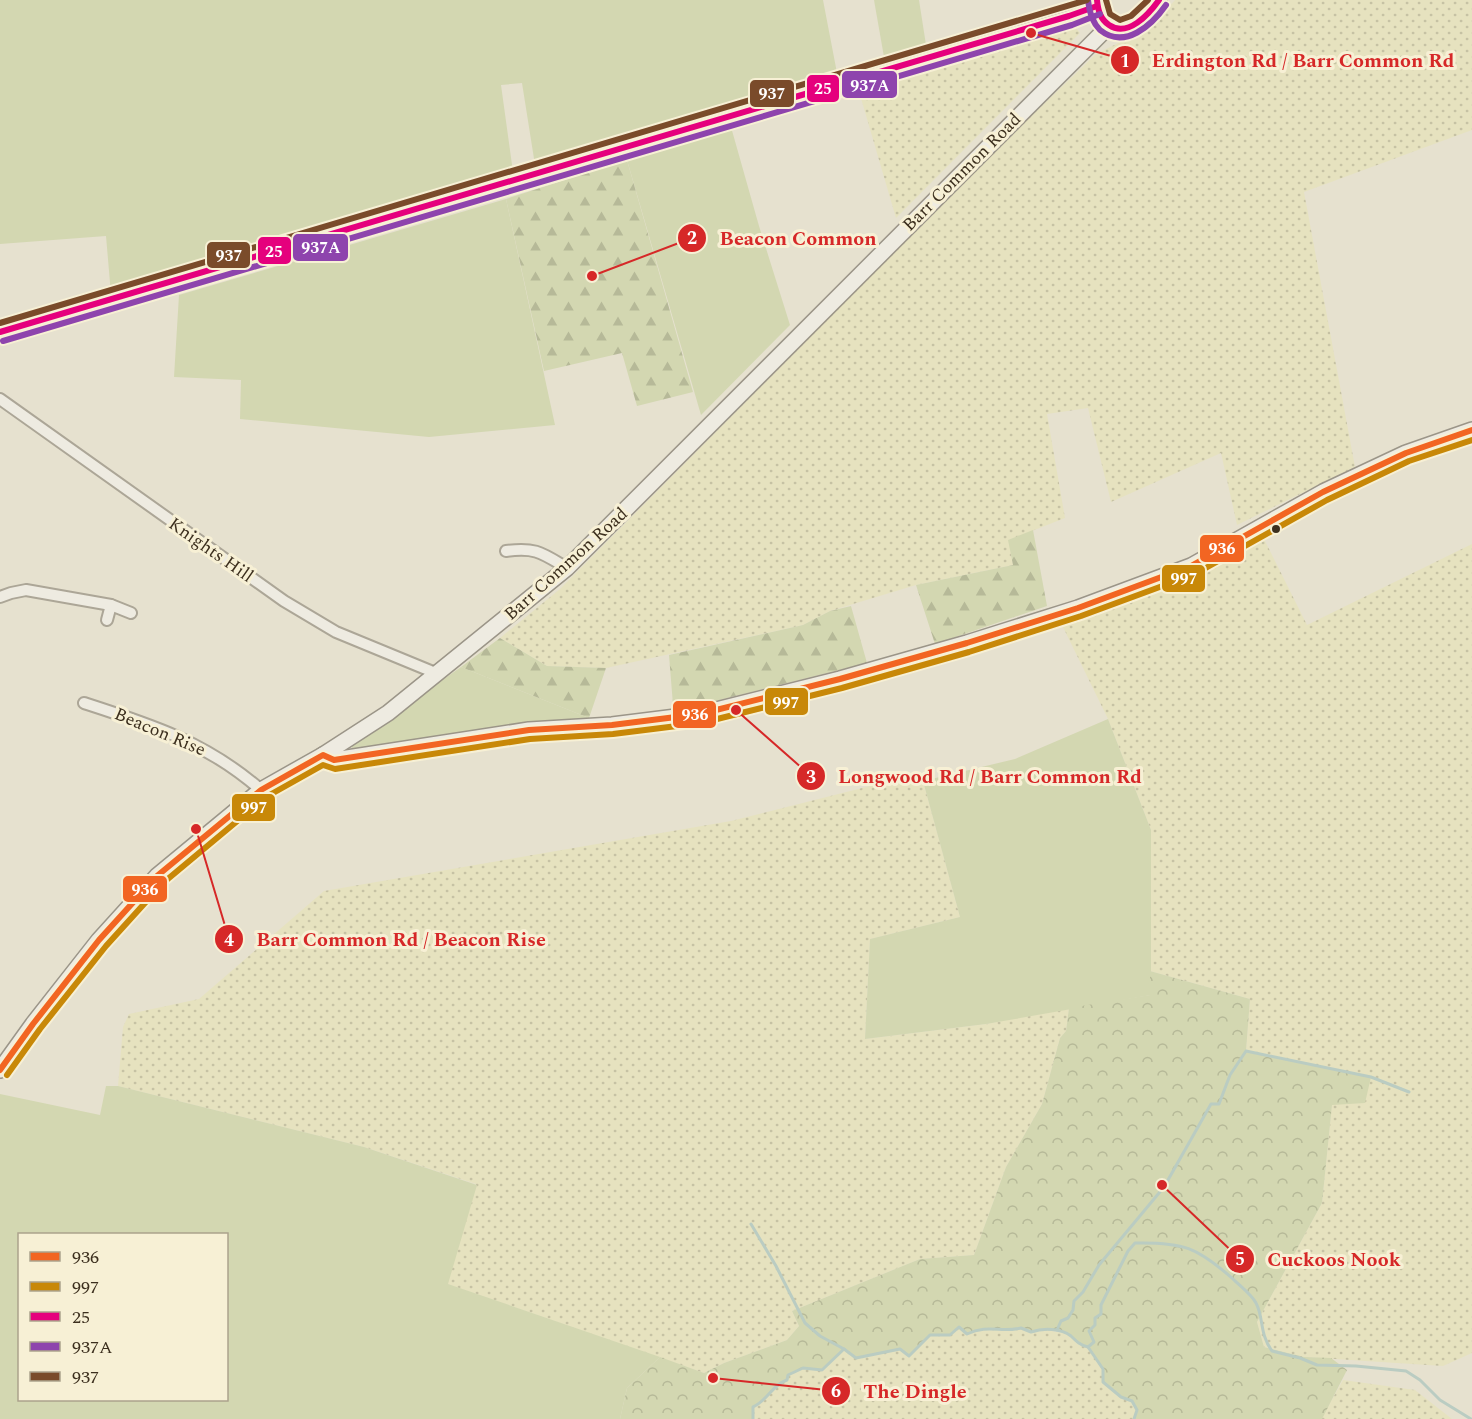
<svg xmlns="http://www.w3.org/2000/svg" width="1472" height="1419" viewBox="0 0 1472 1419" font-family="Spectral,serif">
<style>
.farmland{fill:url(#farmland-dots)}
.grass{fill:#d3d7b1;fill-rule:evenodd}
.forest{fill:url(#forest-firs)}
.park{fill:url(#park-crowns)}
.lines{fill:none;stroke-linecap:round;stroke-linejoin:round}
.stream{stroke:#baccc2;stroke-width:3}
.street-casing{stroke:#aca697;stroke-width:14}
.secondary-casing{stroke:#9b9588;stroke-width:18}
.street{stroke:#eeebe1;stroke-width:10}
.secondary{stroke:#eeebe1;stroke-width:15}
.bus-1-casing{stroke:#f7f0d5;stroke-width:10}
.bus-2-casing{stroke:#f7f0d5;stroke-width:10}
.bus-3-casing{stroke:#f7f0d5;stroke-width:10}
.bus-4-casing{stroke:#f7f0d5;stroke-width:10}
.bus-5-casing{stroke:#f7f0d5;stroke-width:10}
.bus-1{stroke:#f26522;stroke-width:6}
.bus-2{stroke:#c88808;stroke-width:6}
.bus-3{stroke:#e5007d;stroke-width:6}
.bus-4{stroke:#8e44ad;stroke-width:6}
.bus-5{stroke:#7a4b2a;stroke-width:6}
.bus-dot{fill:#3c2f1e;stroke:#f7f0d5;stroke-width:2}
.labels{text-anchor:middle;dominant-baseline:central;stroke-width:6;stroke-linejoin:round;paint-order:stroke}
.street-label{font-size:18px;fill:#3c2f1e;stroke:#f7f0d5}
.leader{fill:none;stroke:#d62828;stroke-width:2}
.callout-dot{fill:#d62828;stroke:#f7f0d5;stroke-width:2}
.mark-label{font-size:18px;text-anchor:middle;font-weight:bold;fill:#fff}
.callout-label{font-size:20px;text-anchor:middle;font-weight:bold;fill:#d62828;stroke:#f7f0d5;stroke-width:6;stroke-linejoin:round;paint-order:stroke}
.line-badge{stroke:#f7f0d5;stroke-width:2}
.badge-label{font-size:16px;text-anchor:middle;font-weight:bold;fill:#fff}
</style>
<defs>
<pattern id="farmland-dots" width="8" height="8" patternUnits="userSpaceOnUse" patternTransform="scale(1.5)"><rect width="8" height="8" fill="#e6e2bf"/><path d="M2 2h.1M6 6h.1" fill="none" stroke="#c6c2a4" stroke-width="1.8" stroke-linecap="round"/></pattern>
<pattern id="forest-firs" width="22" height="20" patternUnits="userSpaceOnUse" patternTransform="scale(1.5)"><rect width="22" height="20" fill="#d3d7b1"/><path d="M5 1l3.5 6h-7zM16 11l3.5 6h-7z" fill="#b6b998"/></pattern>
<pattern id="park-crowns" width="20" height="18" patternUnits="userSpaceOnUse" patternTransform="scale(1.5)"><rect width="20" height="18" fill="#d3d7b1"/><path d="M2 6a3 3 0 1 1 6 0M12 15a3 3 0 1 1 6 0" fill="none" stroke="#b6b998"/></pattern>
</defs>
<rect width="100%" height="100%" fill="#e6e1cf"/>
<g class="farmland">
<path d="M1175,0H1472V130L1304,192L1355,467L1237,525L1221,453L1111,502L1088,408L1047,414L1065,518L1009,540L1013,565L916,585L830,611L803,625L606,668L547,666L500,638L560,589L1001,145L1096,54L1151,27Z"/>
<path d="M1073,24L1080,33L896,218L858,88Z"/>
<path d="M1264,539L1307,625L1472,544V1353L1443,1366L1304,1357L1264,1347L1257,1322L1322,1203L1332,1104L1246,1051L1250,999L1150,971L1151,830L1108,719L1063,627L1195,576Z"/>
<path d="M923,781L960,917L870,939L865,1039L986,1024L1069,1008L1066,1031L1060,1038L1042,1104L1006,1167L974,1255L920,1259L792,1311L799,1326L787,1340L724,1363L704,1373L447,1284L476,1184L364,1147L118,1086L123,1027L129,1014L199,999L324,891L731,821L882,783Z"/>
<path d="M959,1327L1012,1330L1021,1328L1031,1332L1046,1330L1069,1334L1079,1344L1088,1347L1121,1397L1132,1401L1137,1410L1134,1419H753V1407L760,1404L788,1375L803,1368L822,1370L844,1349L856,1358L900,1349L909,1356L930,1335H950Z"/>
<path d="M1343,1380L1415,1390L1452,1419H1321Z"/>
</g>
<g class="grass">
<path d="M0,0H823L837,73L535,165L522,83L501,85L513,172L111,294L106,236L0,244Z"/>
<path d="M874,0H919L926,45L884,57Z"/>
<path d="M731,127L759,226L790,325L701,415L627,160Z"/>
<path d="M506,199L555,425L429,437L240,419L241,380L174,377L179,295Z"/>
<path d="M461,667L589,718L535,724L527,721L523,725L352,750V744Z"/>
<path d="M1108,719L1151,830V995L986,1024L865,1039L870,939L960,917L923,781L1015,759Z"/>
<path d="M106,1086H118L364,1147L477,1185L448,1284L660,1357L627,1388L620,1419H0V1094L100,1115ZM20,1234H226V1400H20Z"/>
</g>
<g class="forest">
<path d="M627,160L693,392L637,406L622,353L544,371L506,199Z"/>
<path d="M1033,530L1047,606L935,644L916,585L1013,565L1008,540Z"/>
<path d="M851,606L867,663L711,702L673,705L669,655L803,625L830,611Z"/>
<path d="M500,638L547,666L606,668L589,718L461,667Z"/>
</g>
<path class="park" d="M1150,971L1250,999L1246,1051L1371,1077L1365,1103L1332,1105L1322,1203L1257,1322L1264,1347L1304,1357L1331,1358L1347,1370L1322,1419H1134L1137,1410L1132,1401L1121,1397L1103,1382V1369L1088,1347L1079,1344L1069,1334L1057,1331L1037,1330L1031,1332L1021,1328C1001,1333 988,1324 967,1334L959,1327L950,1335H930L909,1356L900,1349L856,1358L844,1349L822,1370L803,1368L788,1375L787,1380C772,1385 767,1400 754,1407L753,1419H620L627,1388L660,1357L704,1373L724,1363L787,1340L799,1326L792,1311L920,1259L974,1255L1006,1167L1042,1104L1060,1038L1066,1031L1069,1008L1150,995Z"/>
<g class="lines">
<g class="stream">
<path d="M751,1224L776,1266L805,1323L820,1336L844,1349"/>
<path d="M1057,1330L1061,1321L1068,1318L1073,1310L1074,1301L1083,1292L1099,1265L1164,1187L1211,1104H1219L1230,1075L1246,1051L1371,1077L1409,1092"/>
<path d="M1088,1347L1103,1369V1382L1121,1397L1132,1401L1137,1410L1134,1419"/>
<path d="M753,1419V1407C767,1401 772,1385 787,1380L788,1375L803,1368L822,1370L844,1349L856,1358L900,1349L909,1356L930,1335H950L959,1327L967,1334C988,1324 1001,1333 1021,1328L1031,1332C1043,1328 1061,1328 1071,1336C1077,1342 1080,1345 1088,1347L1094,1342L1089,1331L1095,1325V1318L1101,1314V1305L1128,1251L1135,1243C1183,1242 1197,1247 1233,1279C1240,1286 1252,1295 1256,1303C1264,1318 1259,1333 1272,1351L1300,1358L1317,1365L1356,1366L1406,1371L1420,1380L1440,1400L1471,1419"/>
</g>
<defs>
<g id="street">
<path d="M0,332L1069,16L1097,6"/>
<path d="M0,399L284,601L336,632L438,674"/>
<path d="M506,551C536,547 542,553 567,568"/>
<path d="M0,597L11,593L26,590L111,605L131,613"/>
<path d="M107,620L111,605"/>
<path d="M84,703C152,725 206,742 261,790"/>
</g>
<g id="secondary">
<path d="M1097,0C1097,9 1099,15 1105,22C1123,41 1149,16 1159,0"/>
<path d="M323,755L334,760L529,730L612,725L700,714L840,679L967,643L1078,608L1191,566L1323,492L1406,453L1472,430"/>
<path d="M0,1070L33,1024L99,940L157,876L261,790L323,755L388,713L567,568L1109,26"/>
</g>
</defs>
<use href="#street" class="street-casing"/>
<use href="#secondary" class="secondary-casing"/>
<use href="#street" class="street"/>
<use href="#secondary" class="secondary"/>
<defs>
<path id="bus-1" d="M0,1070L33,1024L99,940L157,876L261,790L323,755L334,760L529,730L612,725L700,714L840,679L967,643L1078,608L1191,566L1323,492L1406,453L1472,430"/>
<path id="bus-2" d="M7,1075L40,1029L106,946L163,883L266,797L323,765L335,769L530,739L613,734L701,723L842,688L969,652L1081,616L1195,574L1327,500L1409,461L1472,440"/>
<g id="bus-3">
<path d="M1097,0C1098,10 1100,19 1109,25C1128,38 1149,14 1159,0"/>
<path d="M0,332L1069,16L1097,6"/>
</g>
<g id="bus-4">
<path d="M1088,0C1089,11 1092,22 1100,30C1125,50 1152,25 1166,5"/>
<path d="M3,341L1072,25L1100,14"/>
</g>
<g id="bus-5">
<path d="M1106,0L1110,14L1120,20L1131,16L1148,0"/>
<path d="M0,323L1087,0"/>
</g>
</defs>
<use href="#bus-1" class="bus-1-casing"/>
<use href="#bus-2" class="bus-2-casing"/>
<use href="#bus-3" class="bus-3-casing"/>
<use href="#bus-4" class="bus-4-casing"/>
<use href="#bus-5" class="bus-5-casing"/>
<use href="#bus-1" class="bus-1"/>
<use href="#bus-2" class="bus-2"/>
<use href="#bus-3" class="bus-3"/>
<use href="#bus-4" class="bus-4"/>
<use href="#bus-5" class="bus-5"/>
</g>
<circle class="bus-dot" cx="1276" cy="529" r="5"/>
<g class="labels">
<g class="street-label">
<text transform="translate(962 172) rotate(-45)">Barr Common Road</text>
<text transform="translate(211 550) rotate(35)">Knights Hill</text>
<text transform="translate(566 564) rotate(-42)">Barr Common Road</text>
<text transform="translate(160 732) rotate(23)">Beacon Rise</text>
</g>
</g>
<path class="leader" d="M1031 33L1125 60M592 276L692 238M736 710L811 776M196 829L229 939M1162 1185L1240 1259M713 1378L836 1391"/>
<g class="callout-dot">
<circle cx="1031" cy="33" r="6"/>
<circle cx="592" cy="276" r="6"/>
<circle cx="736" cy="710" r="6"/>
<circle cx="196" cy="829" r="6"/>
<circle cx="1162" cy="1185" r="6"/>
<circle cx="713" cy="1378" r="6"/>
<circle cx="1125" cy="60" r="15"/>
<circle cx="692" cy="238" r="15"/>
<circle cx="811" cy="776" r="15"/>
<circle cx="229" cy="939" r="15"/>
<circle cx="1240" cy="1259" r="15"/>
<circle cx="836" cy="1391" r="15"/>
</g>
<g class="mark-label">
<text x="1125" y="67">1</text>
<text x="692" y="244">2</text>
<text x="811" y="783">3</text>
<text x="229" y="946">4</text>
<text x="1240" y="1265">5</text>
<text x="836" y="1397">6</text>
</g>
<g class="callout-label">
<text x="1303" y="67">Erdington Rd / Barr Common Rd</text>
<text x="798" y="245">Beacon Common</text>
<text x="990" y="783">Longwood Rd / Barr Common Rd</text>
<text x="401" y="946">Barr Common Rd / Beacon Rise</text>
<text x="1334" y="1266">Cuckoos Nook</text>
<text x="915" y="1398">The Dingle</text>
</g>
<g class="line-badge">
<rect x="841" y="70" width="57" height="29" rx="6" fill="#8e44ad"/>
<rect x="806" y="74" width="34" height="29" rx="6" fill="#e5007d"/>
<rect x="749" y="79" width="46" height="29" rx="6" fill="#7a4b2a"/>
<rect x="292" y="233" width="57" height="29" rx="6" fill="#8e44ad"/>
<rect x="257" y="236" width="35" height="29" rx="6" fill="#e5007d"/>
<rect x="206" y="241" width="45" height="28" rx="6" fill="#7a4b2a"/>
<rect x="1199" y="534" width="46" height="29" rx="6" fill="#f26522"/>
<rect x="1161" y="564" width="45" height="29" rx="6" fill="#c88808"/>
<rect x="764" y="687" width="45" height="29" rx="6" fill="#c88808"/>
<rect x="672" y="700" width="45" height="29" rx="6" fill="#f26522"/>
<rect x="231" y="793" width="45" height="29" rx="6" fill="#c88808"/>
<rect x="122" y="875" width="46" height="28" rx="6" fill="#f26522"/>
</g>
<g class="badge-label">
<text x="870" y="91">937A</text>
<text x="823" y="94">25</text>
<text x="772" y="99">937</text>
<text x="321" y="253">937A</text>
<text x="274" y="257">25</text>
<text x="229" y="261">937</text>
<text x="1222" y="554">936</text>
<text x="1184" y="584">997</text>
<text x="786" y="708">997</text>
<text x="695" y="720">936</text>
<text x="254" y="813">997</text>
<text x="145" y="895">936</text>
</g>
<rect x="18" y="1233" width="210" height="168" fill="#f7f0d5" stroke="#aca38c" stroke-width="1.5"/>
<rect x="30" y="1252" width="30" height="9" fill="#f26522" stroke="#aca38c" stroke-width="1.5"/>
<text x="72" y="1263" font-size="18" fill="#3c2f1e">936</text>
<rect x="30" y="1282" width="30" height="9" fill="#c88808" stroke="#aca38c" stroke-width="1.5"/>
<text x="72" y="1293" font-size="18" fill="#3c2f1e">997</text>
<rect x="30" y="1312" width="30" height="9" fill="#e5007d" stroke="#aca38c" stroke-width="1.5"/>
<text x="72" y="1323" font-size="18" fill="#3c2f1e">25</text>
<rect x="30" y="1342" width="30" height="9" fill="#8e44ad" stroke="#aca38c" stroke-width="1.5"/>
<text x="72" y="1353" font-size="18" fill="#3c2f1e">937A</text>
<rect x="30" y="1372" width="30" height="9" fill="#7a4b2a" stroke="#aca38c" stroke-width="1.5"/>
<text x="72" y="1383" font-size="18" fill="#3c2f1e">937</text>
</svg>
